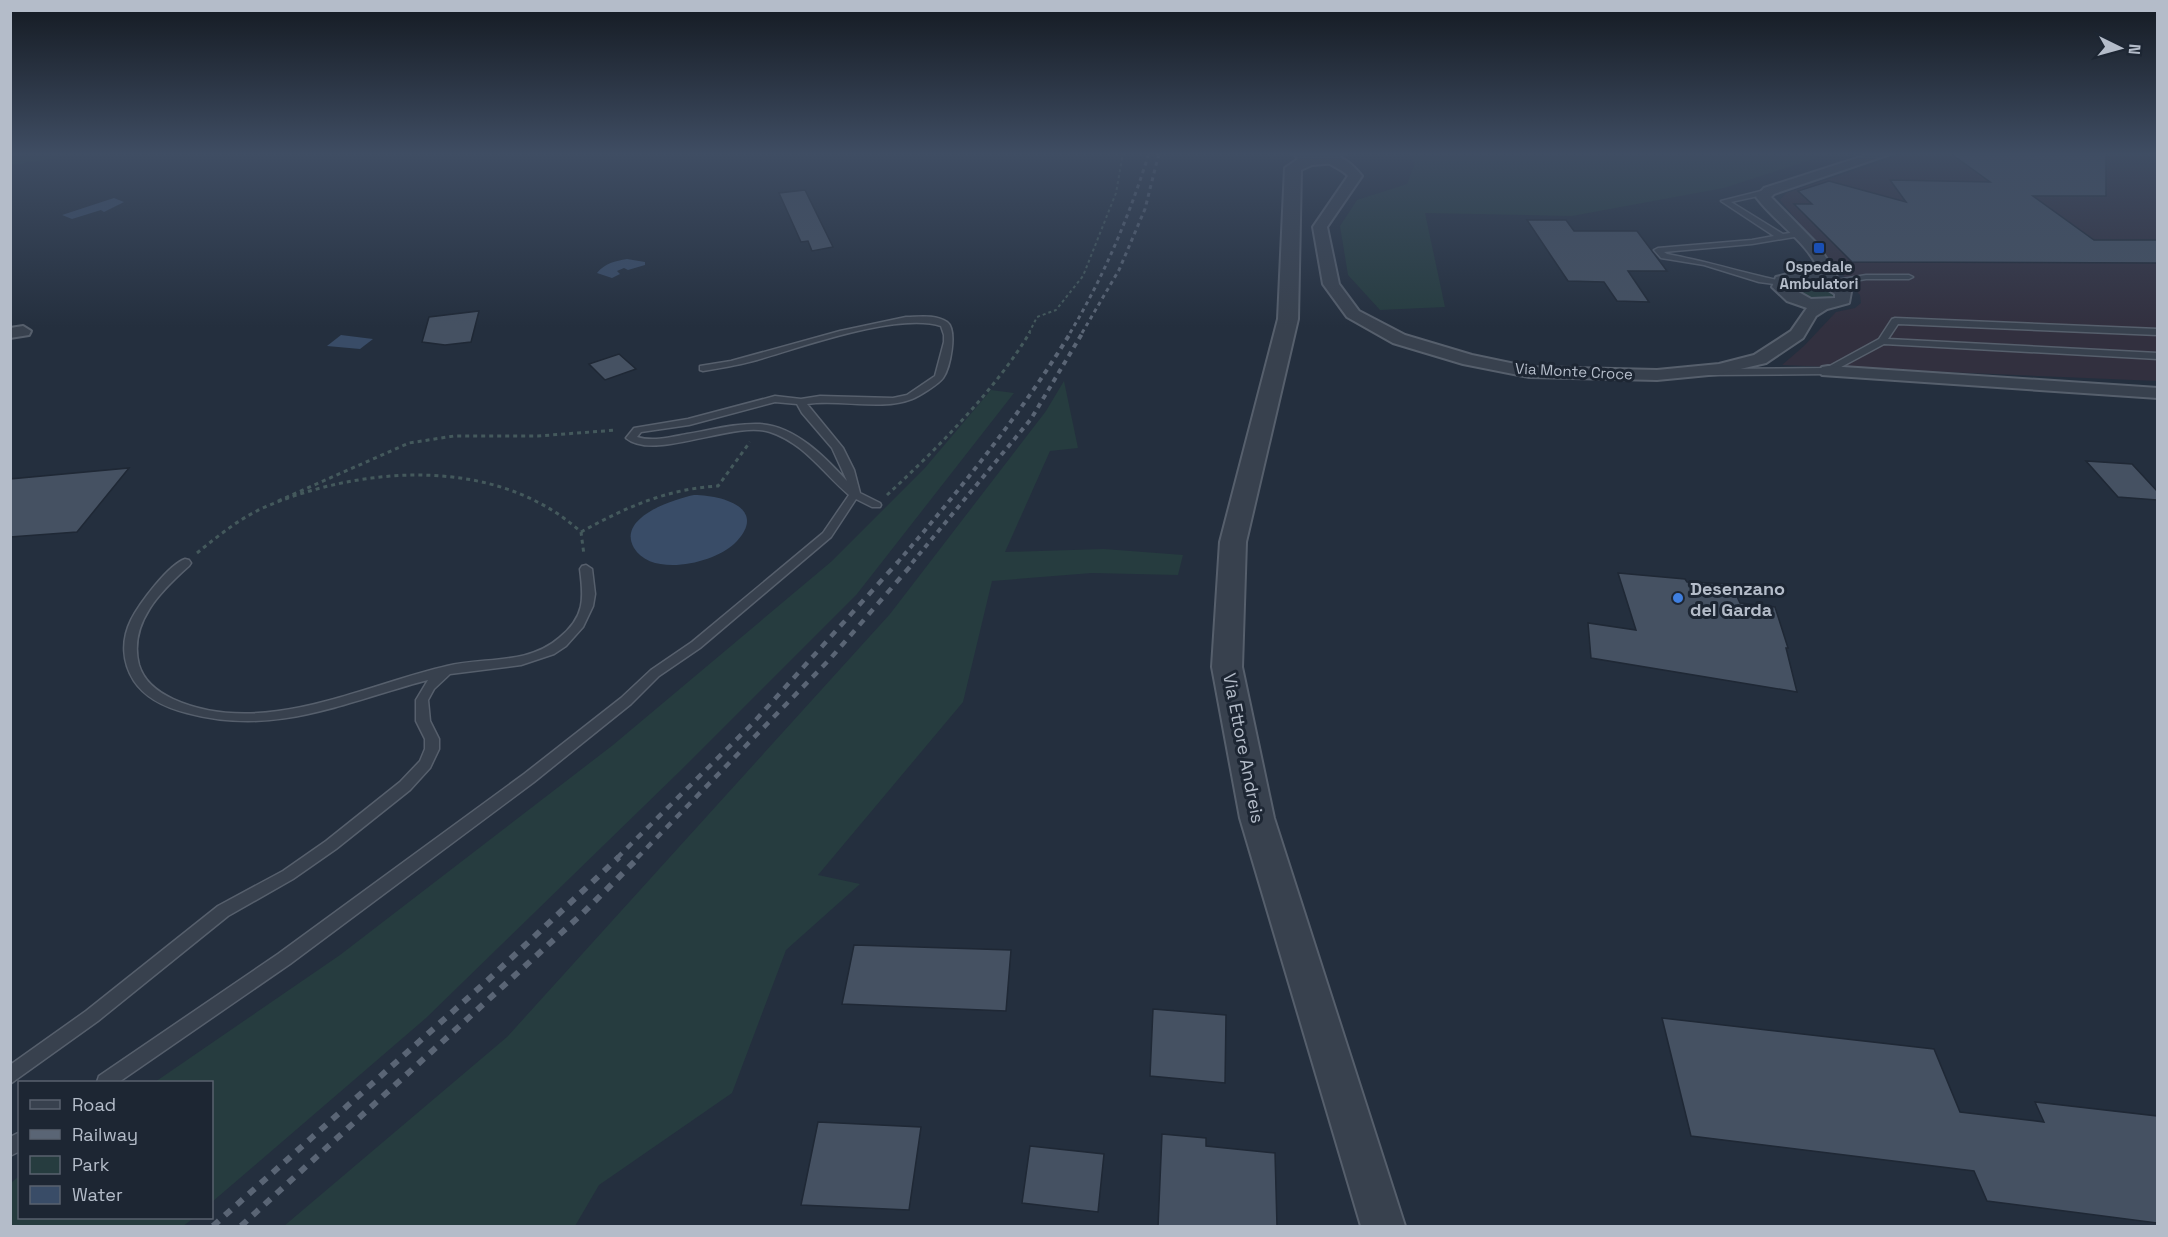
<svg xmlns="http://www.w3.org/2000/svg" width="2168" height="1237" viewBox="0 0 2168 1237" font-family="'Space Grotesk',sans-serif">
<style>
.medical{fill:#32303f}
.green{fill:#263c3f}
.water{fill:#394c67}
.building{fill:#455162;stroke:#1f2835;stroke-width:1.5}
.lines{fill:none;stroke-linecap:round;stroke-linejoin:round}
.service-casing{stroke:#565f6c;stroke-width:3}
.minor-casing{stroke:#565f6c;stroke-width:4}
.tertiary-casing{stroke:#565f6c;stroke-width:4}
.path-far1{stroke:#44595c;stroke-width:2;stroke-dasharray:3 3;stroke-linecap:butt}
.path{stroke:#44595c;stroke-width:3;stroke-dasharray:4 4;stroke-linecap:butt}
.service{fill:#38414e;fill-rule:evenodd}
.minor{fill:#38414e;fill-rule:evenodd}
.tertiary{fill:#38414e;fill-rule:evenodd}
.rail-far3{stroke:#5a6575;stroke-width:3;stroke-dasharray:4 4;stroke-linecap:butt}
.rail-far2{stroke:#5a6575;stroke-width:4;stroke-dasharray:5 5;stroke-linecap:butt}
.rail-far1{stroke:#5a6575;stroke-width:4.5;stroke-dasharray:7 7;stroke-linecap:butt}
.rail{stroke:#5a6575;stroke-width:6;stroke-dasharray:8 8;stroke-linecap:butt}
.transit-dot{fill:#1a4fb4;stroke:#1d2633;stroke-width:2}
.shop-dot{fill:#3f7fe0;stroke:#1d2633;stroke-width:2}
.labels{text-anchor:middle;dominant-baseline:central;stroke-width:6;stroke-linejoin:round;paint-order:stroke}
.far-poi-label{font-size:15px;font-weight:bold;fill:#b4bcc9;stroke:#1d2633}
.far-street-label{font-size:15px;fill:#b4bcc9;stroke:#1d2633}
.poi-label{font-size:18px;font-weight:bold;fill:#b4bcc9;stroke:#1d2633;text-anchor:start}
.street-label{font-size:18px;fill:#b4bcc9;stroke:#1d2633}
</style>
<rect width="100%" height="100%" fill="#242f3e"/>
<path class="medical" d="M1908,153H2157V381L1782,365L1804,346L1836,312L1855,308L1861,303L1860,295L1780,200L1786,193Z"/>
<g class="green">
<path d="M11,153H124L64,157L11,165Z"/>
<path d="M1406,153H1832L1724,188L1572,216L1425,213L1445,307L1380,310L1348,275L1340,226L1357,200L1407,184L1415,163Z"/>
<path d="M1795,280L1820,282L1836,293L1833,298L1810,299L1788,286Z"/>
<path d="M1064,381L1078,448L1050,451L1005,552L1104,549L1183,555L1178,575L1092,573L992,581L963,702L818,875L860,884L786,950L732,1093L599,1185L575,1226H284L507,1037L890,614L1046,411Z"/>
<path d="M991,390L1014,393L857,594L679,772L426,1018L212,1202V1082H155L340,955L613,745L832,561L924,469Z"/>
<path d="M19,1176L20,1218H194L183,1226H11V1183Z"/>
</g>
<g class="water">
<path d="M114,198L124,202L104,212L101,210L72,219L62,215Z"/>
<path d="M627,259L645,262V265L628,270L624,268L617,271L620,274L612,278L597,273C605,263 615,261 627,259Z"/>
<path d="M341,335L373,339L360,349L327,346Z"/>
<path d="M694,495C723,495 770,509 734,544C714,563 652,578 634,548C616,517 675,499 694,495Z"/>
</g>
<g class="building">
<path d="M1950,153H2106V196H2033L2094,240H2157V263L1852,262L1794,204H1812L1798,191L1829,181L1906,202L1890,180L1990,182Z"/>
<path d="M805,190L833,247L812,251L808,241L801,242L779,193Z"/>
<path d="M1527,220H1566L1574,231H1637L1667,271H1628L1649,302L1617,301L1604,282L1568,281Z"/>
<path d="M479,311L471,342L445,345L422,342L429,317Z"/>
<path d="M619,354L636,369L605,380L589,364Z"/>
<path d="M2086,461L2132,464L2157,491V500L2118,497Z"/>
<path d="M129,468L77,532L10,537V479Z"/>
<path d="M1618,573L1685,579L1687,582L1731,584L1740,603L1775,607L1788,648H1786L1797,692L1591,658L1588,623L1636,630Z"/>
<path d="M854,945L1011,950L1006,1011L842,1004Z"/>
<path d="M1153,1009L1226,1015L1225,1083L1150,1076Z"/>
<path d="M1662,1018L1934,1049L1960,1112L2044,1122L2035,1102L2157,1116V1223L1987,1201L1974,1171L1691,1136Z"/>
<path d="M818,1122L921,1127L909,1210L801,1205Z"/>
<path d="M1162,1134L1206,1138V1146L1275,1153L1277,1227H1158Z"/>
<path d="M1030,1146L1104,1154L1098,1212L1022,1203Z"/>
</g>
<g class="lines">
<defs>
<g id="service">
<path d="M1769,189H1772V193L1731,202L1783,234L1797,232L1801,234L1800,236L1752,244L1664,252L1667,254C1706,261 1743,273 1782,281V285L1759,282L1704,265L1661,258L1654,250L1658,248L1752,240L1774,236L1721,201Z"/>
<path d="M1866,275H1909L1913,277L1909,279H1866L1831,285L1827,283L1831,281Z"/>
<path d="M906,317C918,317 935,314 947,322C958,330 950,369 943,378C939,384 918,397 912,399C881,411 840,399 807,404L843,448L854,470L860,493L880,503L881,505L880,507H872L856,499L831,537L700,648L659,676L631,704L534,782L290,964L119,1082H97L99,1076L278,954L524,774L621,698L651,670L692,642L823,533L849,495C823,473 804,443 770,432C733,420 655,462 626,438L634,428L688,419L775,396L801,399L820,396L893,398L907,395L935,376L944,342V335L941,326C898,312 802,347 757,360C739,365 721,368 703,371L700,370V366L731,361L840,331ZM775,402L797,404L802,413L832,448L847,481C825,457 795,426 760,424C736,423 711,430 687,434C672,437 653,442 637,437L641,432L689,425Z"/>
<path d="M1895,318L2158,329V335L1898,324L1888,339L2158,353V359L1884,344L1828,374L1710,375L1705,372L1710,369L1826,368L1879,339L1892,319Z"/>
<path d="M185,559L189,560L191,563L189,566C161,591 128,623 139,665C144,682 158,692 173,699C262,739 360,686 447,666C484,657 528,665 559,638C585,617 584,599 580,569L582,566L586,565L592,569L595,594L593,606L583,627L566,646L554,654L521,665L450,674L434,689L428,700L430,721L439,739V749L430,768L410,790L336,849L293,879L228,916L98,1021L10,1084V1065L86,1011L218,906L283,871L326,841L400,782L420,761L425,749V739L416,721V700L428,680C344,702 276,737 187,713C167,708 146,699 134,681C122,662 121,640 131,620C139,604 168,565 185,559Z"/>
<path d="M20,1132V1151L10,1156V1137Z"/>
</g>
<g id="minor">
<path d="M1873,153H1893L1774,194L1771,197L1817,244L1834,270L1839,282L1851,292L1849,303L1827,309L1816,316L1803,338L1766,363L1719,374L1657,380L1529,377L1463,364L1393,343L1347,317L1323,284L1313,227L1348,176C1341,168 1331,167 1324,159L1326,156C1341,153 1353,165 1362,176L1327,227L1339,284L1359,311L1405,335L1472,355L1529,367L1657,370L1719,364L1754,355L1791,331L1807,308L1787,301L1772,287L1776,277L1799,271L1821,275C1810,243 1776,224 1756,197L1764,188ZM1799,281L1821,285L1835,294V298L1811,299L1788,286V283Z"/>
<path d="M23,326L31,331L29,335L10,338V328Z"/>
<path d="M1828,366L2158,388V398L1822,375L1819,371L1822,367Z"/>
</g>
<path id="tertiary" d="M1293,153L1319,155L1343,153L1337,163L1312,165L1301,170L1298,319L1246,542L1242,667L1274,818L1405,1226H1361L1240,818L1212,667L1220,542L1278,319L1285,168L1298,159Z"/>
</defs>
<use href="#service" class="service-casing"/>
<use href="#minor" class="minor-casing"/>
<use href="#tertiary" class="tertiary-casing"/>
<path class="path-far1" d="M1029,333L1037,317L1056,310L1083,276L1116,193L1123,153"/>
<g class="path">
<path d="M887,495C935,451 997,388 1030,332"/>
<path d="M278,501L409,443L454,436H538L617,430"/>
<path d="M581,532C626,507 667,489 718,486L750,442"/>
<path d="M197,553C218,536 240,518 265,507C364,465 497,456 581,532L584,555"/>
</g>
<use href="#service" class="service"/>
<use href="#minor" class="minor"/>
<use href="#tertiary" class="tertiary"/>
<g class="rail-far3">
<path d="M1070,333C1104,276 1129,217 1149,153"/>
<path d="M1082,333L1119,270L1145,209L1159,153"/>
</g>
<g class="rail-far2">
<path d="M897,563C960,490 1021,414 1071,332"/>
<path d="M912,563L1031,419L1083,332"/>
</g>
<g class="rail-far1">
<path d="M617,858L753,723L898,562"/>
<path d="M637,858L830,659L914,562"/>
</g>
<g class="rail">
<path d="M213,1226L488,980L619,857"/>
<path d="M241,1226L583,913L639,857"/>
</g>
</g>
<linearGradient id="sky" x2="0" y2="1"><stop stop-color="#141a22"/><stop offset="0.47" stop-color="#3f4d63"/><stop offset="1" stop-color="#3f4d63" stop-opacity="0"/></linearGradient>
<rect width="2168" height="327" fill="url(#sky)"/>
<rect class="transit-dot" x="1813" y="242" width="12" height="12" rx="3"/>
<circle class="shop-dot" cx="1678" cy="598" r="6"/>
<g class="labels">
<g class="far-poi-label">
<text x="1819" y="266">Ospedale<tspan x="1819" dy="17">Ambulatori</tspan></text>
</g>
<g class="far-street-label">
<text transform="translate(1574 371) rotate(3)">Via Monte Croce</text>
</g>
<g class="poi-label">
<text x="1690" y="588">Desenzano<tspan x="1690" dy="21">del Garda</tspan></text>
</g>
<g class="street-label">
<text transform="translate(1244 748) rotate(79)">Via Ettore Andreis</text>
</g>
</g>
<rect width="2168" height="1237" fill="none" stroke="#b4bcc9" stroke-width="24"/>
<rect x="18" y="1081" width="195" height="138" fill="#1d2633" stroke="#59626f" stroke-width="1.5"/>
<rect x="30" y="1100" width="30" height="9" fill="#38414e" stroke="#59626f" stroke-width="1.5"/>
<text x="72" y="1111" font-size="18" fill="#b4bcc9">Road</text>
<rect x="30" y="1130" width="30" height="9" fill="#5a6575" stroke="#59626f" stroke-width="1.5"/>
<text x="72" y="1141" font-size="18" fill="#b4bcc9">Railway</text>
<rect x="30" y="1156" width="30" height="18" fill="#263c3f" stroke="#59626f" stroke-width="1.5"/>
<text x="72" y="1171" font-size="18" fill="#b4bcc9">Park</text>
<rect x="30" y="1186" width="30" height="18" fill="#394c67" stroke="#59626f" stroke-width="1.5"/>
<text x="72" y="1201" font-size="18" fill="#b4bcc9">Water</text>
<g transform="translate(2120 48) rotate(95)" stroke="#1d2633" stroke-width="4.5" paint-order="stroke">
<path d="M0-4.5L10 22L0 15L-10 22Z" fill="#b4bcc9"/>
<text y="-9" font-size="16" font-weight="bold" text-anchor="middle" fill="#b4bcc9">N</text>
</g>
</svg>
